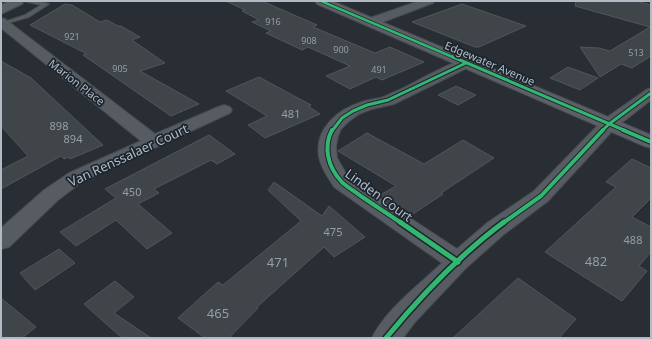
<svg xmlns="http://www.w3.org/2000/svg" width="652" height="339" viewBox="0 0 652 339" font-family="'Noto Sans',sans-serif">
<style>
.building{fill:#40454a;stroke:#50565b}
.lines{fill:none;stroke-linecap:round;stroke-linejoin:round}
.lane-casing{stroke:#464a4e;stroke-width:2}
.street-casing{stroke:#464a4e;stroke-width:2}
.secondary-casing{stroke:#464a4e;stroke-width:2}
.primary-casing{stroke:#454b50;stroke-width:2}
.lane{fill:#575c62;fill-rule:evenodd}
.street{fill:#575c62;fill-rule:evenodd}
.secondary{fill:#5c6066;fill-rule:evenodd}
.primary{fill:#5a5f64;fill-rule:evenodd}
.cycleway-far3-casing{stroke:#1c252e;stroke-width:4}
.cycleway-far2-casing{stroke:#1c252e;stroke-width:5}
.cycleway-far1-casing{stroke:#1c252e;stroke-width:6}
.cycleway-casing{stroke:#1c252e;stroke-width:8}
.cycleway-far3{stroke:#33b770;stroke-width:2.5}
.cycleway-far2{stroke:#33b770;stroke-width:3}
.cycleway-far1{stroke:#33b770;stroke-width:4}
.cycleway{stroke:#33b770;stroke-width:5}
.labels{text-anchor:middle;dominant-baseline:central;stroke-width:3.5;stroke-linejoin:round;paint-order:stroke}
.far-number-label{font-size:9px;fill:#959ea6}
.far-street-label{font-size:11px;fill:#b1bbc5;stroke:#1c252e}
.number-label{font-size:11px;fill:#959ea6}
.street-label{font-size:13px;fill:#b1bbc5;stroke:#1c252e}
.near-number-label{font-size:13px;fill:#959ea6}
</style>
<rect width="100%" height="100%" fill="#282e33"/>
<g class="building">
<path d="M226,1H262L317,25L313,27L375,53L390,47L424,62L382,80L376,77L350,89L326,76L350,66L308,47L302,50L266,33L271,31L252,22L259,20L242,11L245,10Z"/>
<path d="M576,1H636L651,5V56L632,68L621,64L600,77L580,47L599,48L610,51L650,27L575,6Z"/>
<path d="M65,4L72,5L100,22L107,20L118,26H121L140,37L132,40L165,63L140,71L199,104L171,116L83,55L87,54L30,25Z"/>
<path d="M462,4L526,26L479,47H475L412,22Z"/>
<path d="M1,61L31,78L103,145L70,159L68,157L64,159L61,156L1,189V170L28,156L1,126Z"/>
<path d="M568,67L598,78L580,90L550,78Z"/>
<path d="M259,77L311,105L308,106L320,114L265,138L248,125L267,116L226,91Z"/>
<path d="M456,86L476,95L458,105L438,95Z"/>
<path d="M367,133L424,164L463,140L494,158L441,193L443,194L410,216L380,195L396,186L338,151Z"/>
<path d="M209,135L235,154L217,164L211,160L154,189L159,193L138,204L172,233L147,249L116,220L76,246L60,232L116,198L105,189Z"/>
<path d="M632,159L651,168V198L632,217L651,227V252L639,266L647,271L622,301L545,252L616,187L606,182Z"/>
<path d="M274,182L322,216L329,206L365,237L334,257L324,247L257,307L258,308L229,338H205L178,318L218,282L223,285L301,221L268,190Z"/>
<path d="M59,249L75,263L35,290L20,273Z"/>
<path d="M518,278L576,319L559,338H453Z"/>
<path d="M115,281L134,297L114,313L151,338H122L84,304Z"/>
<path d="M1,298L36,327L22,338H1Z"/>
</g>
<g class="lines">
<defs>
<path id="lane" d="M23,1H37L49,4L29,17L1,25V23L25,15L41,5Z"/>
<g id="street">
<path d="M419,1H434L433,3L375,25H367L365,22L367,19Z"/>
<path d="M1,18L5,19L155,134L218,107L224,105L230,107L232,110L230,113L83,181L58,200L9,247L1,249V228L44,190L69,173L141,141L1,28Z"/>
<path d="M466,59L471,60L473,63L471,66L394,104L372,109L359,114L348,122L341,129L338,136L336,146L337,158L348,177L457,249L487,223L534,191L603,120L646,90L651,88V100L615,128L548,201L503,235L466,268L415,322L403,338H372C385,310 420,284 442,263L334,187C328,177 321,168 319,157C314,129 338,109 362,102C367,100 374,99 380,98C385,97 391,93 397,91C417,82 445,64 466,59Z"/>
</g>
<path id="secondary" d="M315,1H332L651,135V148L644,146L317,4Z"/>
<path id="primary" d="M8,1H24L22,4L1,14V5Z"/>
</defs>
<use href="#lane" class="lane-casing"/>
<use href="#street" class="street-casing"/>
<use href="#secondary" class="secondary-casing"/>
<use href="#primary" class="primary-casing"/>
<use href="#lane" class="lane"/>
<use href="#street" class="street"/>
<use href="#secondary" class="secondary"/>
<use href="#primary" class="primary"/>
<defs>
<path id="cycleway-far3" d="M321,1L455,58"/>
<g id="cycleway-far2">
<path d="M453,57L626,131"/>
<path d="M332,131L342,118L353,111L367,105L388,100L466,63"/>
<path d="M602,131L609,124L651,93"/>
</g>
<g id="cycleway-far1">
<path d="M332,130C323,147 328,167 341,181C345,186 353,190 358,194C372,204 387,213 401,223"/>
<path d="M623,130L651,142"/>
<path d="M503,223L541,196L603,130"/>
</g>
<g id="cycleway">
<path d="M400,222L458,262"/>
<path d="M386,338C419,298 462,253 504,222"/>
</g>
</defs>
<use href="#cycleway-far3" class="cycleway-far3-casing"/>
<use href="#cycleway-far2" class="cycleway-far2-casing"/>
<use href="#cycleway-far1" class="cycleway-far1-casing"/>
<use href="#cycleway" class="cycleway-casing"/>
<use href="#cycleway-far3" class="cycleway-far3"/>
<use href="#cycleway-far2" class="cycleway-far2"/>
<use href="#cycleway-far1" class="cycleway-far1"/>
<use href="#cycleway" class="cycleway"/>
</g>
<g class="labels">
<g class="far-number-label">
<text x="273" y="21">916</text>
<text x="72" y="36">921</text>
<text x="309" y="40">908</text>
<text x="341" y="49">900</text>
<text x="636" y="52">513</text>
<text x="120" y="68">905</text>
<text x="379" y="69">491</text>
</g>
<g class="far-street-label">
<text transform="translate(490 63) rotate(23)">Edgewater Avenue</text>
<text transform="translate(77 82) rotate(38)">Marion Place</text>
</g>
<g class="number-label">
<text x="291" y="113">481</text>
<text x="59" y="125">898</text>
<text x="73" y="138">894</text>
<text x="132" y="191">450</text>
<text x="333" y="231">475</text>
<text x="633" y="239">488</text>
</g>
<g class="street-label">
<text transform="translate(128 155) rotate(-25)">Van Renssalaer Court</text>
<text transform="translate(379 195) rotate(36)">Linden Court</text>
</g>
<g class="near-number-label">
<text x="596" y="261">482</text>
<text x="278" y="262">471</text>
<text x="218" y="313">465</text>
</g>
</g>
<rect width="652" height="339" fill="none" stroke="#b1bbc5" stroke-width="4"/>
</svg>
